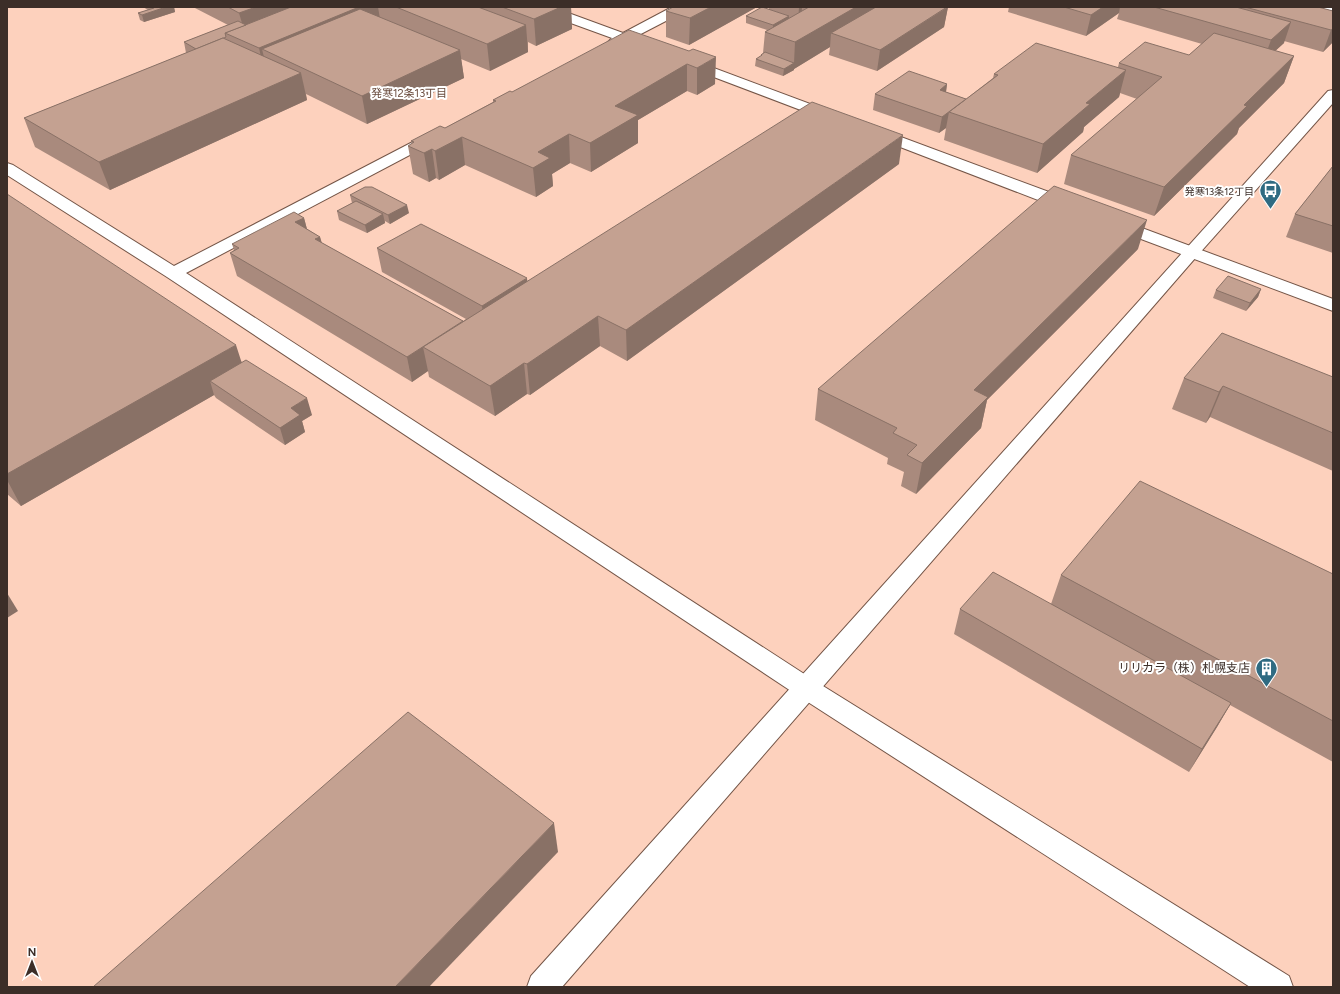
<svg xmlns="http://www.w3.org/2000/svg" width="1340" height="994" viewBox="0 0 1340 994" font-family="Figtree,'Noto Sans JP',sans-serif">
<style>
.built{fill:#fdd1bd}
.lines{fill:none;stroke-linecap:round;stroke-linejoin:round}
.street-casing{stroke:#745547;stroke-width:2}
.secondary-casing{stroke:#745547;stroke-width:2}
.street{fill:#fff;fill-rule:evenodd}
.secondary{fill:#fff;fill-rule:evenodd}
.wall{fill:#a98a7d}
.shaded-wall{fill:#897166}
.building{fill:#c4a191;stroke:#897166}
.labels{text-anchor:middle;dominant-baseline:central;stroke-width:4;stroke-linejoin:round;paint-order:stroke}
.far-poi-label{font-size:10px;fill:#3c2e28;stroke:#fff;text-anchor:end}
.far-neighbourhood-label{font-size:11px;fill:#6a4b3d;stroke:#fff}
.poi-label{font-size:12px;fill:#3c2e28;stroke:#fff;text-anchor:end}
</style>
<rect width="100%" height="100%" fill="#fcded1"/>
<rect class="built" x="7" y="7" width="1326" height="980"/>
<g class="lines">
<defs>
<g id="street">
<path d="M533,7H552L623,33L672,7H689L687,10L635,37L650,43L652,46L650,49L645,50L624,43L614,47L609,46L607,43L612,38L535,10Z"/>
<path d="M1321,7H1333V12L1323,10Z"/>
<path d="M687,58L837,114L840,117L837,120L832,122L827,120L682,65L680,62L682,59Z"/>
<path d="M874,127L1076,202L1078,206L1076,210L1070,211L1064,210L869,135L866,132L869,129Z"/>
<path d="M435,131L440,133L443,136L440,139L186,273L815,681L1289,976L1293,987H1250L797,695L167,277L7,175V163L13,165L174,266L430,133Z"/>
<path d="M1115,218L1333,299V311L1109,227L1106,223L1109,219Z"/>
</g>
<path id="secondary" d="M1333,90V103L1197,256L562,987H527L531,976L1328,91Z"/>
</defs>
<use href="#street" class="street-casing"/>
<use href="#secondary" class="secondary-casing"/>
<use href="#street" class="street"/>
<use href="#secondary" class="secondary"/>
</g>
<g class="wall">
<path d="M143,7H174L175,12L144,22L140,20L138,13L148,10Z"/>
<path d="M193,7H287V8L291,7H571L572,29L536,46L528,42V52L490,71L461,59L464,78L367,124L306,94L307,100L110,190L35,147L24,118L186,53L184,42L228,25Z"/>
<path d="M757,7L689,45L666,37V11Z"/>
<path d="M769,7H948L944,27L877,71L829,55L830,47L794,69V70L783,76L755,66L756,59L761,56V55L763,53L765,32L767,30L746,23V16L769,9Z"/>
<path d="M1009,7H1318L1333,11V42L1323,52L1284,41V43L1275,51L1294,56L1284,83L1239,128L1237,134L1154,216L1064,184L1071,155L1137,99L1120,93L1119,97L1084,127L1083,132L1037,173L944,140L946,128L939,133L873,110L875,94L947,84L946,92L966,99L993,78L994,74L1118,67L1119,63L1189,55L1202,44L1117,19L1119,13L1086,36L1008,12Z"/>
<path d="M689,51L715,84L697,95L687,91L638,120V143L591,172L570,163L552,174L553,186L536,197L465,165L439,180L436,178L429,182L413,174L408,146L412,143L411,141L445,128L493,102V100L512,92Z"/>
<path d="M899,164L627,361L600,346L530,395L527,394L495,416L429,377L428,371L412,382L237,276L230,253L234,250L232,244L304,218L307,229L320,237L322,243L463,321L466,319L382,272L377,248L527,281Z"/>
<path d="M1333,166V253L1286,237L1295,214Z"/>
<path d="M7,194L242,362L312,415L302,421L305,432L285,445L216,398L214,395L21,506L7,494Z"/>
<path d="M350,195L409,213L390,224L385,221V223L367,233L339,220L337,211L352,203Z"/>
<path d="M1138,249L987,400L981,428L916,494L901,486L904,472L887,464L888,458L815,420L818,389Z"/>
<path d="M1261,289L1258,297L1246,311L1213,298L1216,290Z"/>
<path d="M1333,377V471L1210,417L1206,423L1172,409L1184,378Z"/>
<path d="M1333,574V762L1230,705L1217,727L1189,772L954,634L960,609L1051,604L1061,575Z"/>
</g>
<g class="shaded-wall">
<path d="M166,7H174L175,12L144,22L142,15Z"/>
<path d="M256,7H287L289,17L244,30L239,13Z"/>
<path d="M359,7H378L381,25L262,49L268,74L265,75L259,48Z"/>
<path d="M561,7H571L572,29L536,46L534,19Z"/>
<path d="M711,7H757L689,45L690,18Z"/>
<path d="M799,7H802L801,22L798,25Z"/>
<path d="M856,7H886L831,33L830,47L794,69V70L783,76L784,69L794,63L795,42Z"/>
<path d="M948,7L944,27L877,71L880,50Z"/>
<path d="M1103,7H1120L1119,13L1086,36L1091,15Z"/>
<path d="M789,16V23L773,32V25Z"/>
<path d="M1291,22L1284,43L1263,62L1271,40Z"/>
<path d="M526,25L528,52L490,71L487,44Z"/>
<path d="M1333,29V42L1323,52L1331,30Z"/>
<path d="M460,50L464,78L367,124L362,96Z"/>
<path d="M1294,56L1284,83L1239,128L1237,134L1154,216L1164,187L1244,105Z"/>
<path d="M716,57L715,84L697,95V68Z"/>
<path d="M687,64V91L638,120V143L591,172L590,143L615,106Z"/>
<path d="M1126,70L1119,97L1084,127L1083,132L1037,173L1043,144L1086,103Z"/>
<path d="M301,73L307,100L110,190L99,162Z"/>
<path d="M947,84L945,99L940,90Z"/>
<path d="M949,112L946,128L939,133L942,117Z"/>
<path d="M569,134L570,163L552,174L553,186L536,197L533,168L538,152Z"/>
<path d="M903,135L899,164L627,361L626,330Z"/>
<path d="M462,137L465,165L439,180L435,151Z"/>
<path d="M432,149L436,178L429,182L424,153Z"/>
<path d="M407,205L409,213L390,224L388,215Z"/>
<path d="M383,214L385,223L367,233L365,225Z"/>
<path d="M304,218L310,241L295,222Z"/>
<path d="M1147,220L1138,249L987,400L981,428L916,494L922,463L974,390Z"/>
<path d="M320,237L326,260L315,239Z"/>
<path d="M527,278L529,302L485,330L482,306Z"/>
<path d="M1261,289L1258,297L1246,311L1250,303Z"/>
<path d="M598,316L600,346L530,395L527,364Z"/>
<path d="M236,345L246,376L210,381L214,395L21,506L7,480V474Z"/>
<path d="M423,347L428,371L412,382L407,357Z"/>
<path d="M524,363L527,394L495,416L490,386Z"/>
<path d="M1223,386L1210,417L1206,423L1219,392Z"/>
<path d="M307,398L312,415L302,421L305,432L285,445L280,428L291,408Z"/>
<path d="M7,593L18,611L7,618Z"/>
<path d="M1231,703L1217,727L1189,772L1202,749Z"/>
<path d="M554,823L558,852L429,987H395Z"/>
</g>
<g class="building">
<path d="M153,7H166L142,15L138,13L154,8Z"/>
<path d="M228,7H256L239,13Z"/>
<path d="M291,7H359L259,48L225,33Z"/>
<path d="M396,7H478L526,25L487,44Z"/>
<path d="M502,7H561L534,19Z"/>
<path d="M673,7H711L690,18L666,11Z"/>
<path d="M762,7L789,16L773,25L746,16Z"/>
<path d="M809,7H856L795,42L765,32Z"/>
<path d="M876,7H947L880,50L831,33Z"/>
<path d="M1064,7H1103L1091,15Z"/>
<path d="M1154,7H1236L1291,22L1271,40Z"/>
<path d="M1245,7H1318L1333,11V29L1331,30Z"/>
<path d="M360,9L460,50L362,96L262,49Z"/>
<path d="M238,21L246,25L225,33L226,37L224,38H223L196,49L184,42Z"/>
<path d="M629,30L689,51L693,49L716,57L697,68L687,64L615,106L638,115L590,143L569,134L538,152L550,158L533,168L462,137L435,151L432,149L424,153L408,146L414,142L411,141L440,126L445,128L496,101L493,100L510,91L512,92Z"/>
<path d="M1214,33L1294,56L1244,105L1247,106L1164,187L1071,155L1162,77L1119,63L1145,42L1189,55Z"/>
<path d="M223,38L301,73L99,162L24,118Z"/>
<path d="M1036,43L1126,70L1086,103L1090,104L1043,144L949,112L998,75L994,74Z"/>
<path d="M765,52L794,63L784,69L756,59L762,55H761Z"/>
<path d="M909,71L947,84L940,90L966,99L942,117L875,94Z"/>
<path d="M812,102L903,135L626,330L598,316L527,364L524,363L490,386L423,347Z"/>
<path d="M1333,166V226L1295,214Z"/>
<path d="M1054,186L1147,220L974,390L988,397L922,463L907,455L917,445L893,433L897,428L818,389Z"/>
<path d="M365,187H372L407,205L388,215L350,195Z"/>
<path d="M7,194L236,345L7,474Z"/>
<path d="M356,201L383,214L365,225L337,211Z"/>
<path d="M294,212L304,218L295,222L320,237L315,239L463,321L407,357L230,253L239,248L232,244Z"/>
<path d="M421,224L527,278L482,306L377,248Z"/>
<path d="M1228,276L1261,289L1250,303L1216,290Z"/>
<path d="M1222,333L1333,377V433L1223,386L1219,392L1184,378Z"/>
<path d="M246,360L307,398L291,408L300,415L280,428L210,381Z"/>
<path d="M1140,481L1333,574V721L1061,575Z"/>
<path d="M993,572L1231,703L1202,749L960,609Z"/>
<path d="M408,712L554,823L395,987H93Z"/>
</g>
<defs>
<symbol id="bus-pin" viewBox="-11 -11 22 30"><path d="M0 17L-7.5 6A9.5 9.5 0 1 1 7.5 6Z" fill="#2f6b82" stroke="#fff"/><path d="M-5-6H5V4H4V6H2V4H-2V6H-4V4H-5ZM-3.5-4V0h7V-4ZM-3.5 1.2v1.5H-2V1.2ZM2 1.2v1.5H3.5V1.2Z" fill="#fff"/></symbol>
<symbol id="building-pin" viewBox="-11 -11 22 30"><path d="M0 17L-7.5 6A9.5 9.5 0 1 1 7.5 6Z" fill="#2f6b82" stroke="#fff"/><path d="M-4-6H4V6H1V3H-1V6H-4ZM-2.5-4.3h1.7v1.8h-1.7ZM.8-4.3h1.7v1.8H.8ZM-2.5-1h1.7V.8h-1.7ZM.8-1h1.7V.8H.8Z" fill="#fff"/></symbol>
</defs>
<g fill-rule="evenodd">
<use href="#bus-pin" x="1258" y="178" width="25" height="34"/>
<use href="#building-pin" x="1254" y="656" width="25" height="34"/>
</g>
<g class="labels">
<g class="far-poi-label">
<text x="1254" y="191">発寒13条12丁目</text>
</g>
<g class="far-neighbourhood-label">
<text x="409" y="93">発寒12条13丁目</text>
</g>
<g class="poi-label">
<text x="1250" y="668">リリカラ（株）札幌支店</text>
</g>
</g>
<rect width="1340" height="994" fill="none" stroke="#3c2e28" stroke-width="16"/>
<g transform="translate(32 962)" stroke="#ffffff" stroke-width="3" paint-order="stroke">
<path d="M0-3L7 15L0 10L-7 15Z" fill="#3c2e28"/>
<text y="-6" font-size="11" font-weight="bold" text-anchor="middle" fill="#3c2e28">N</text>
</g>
</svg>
